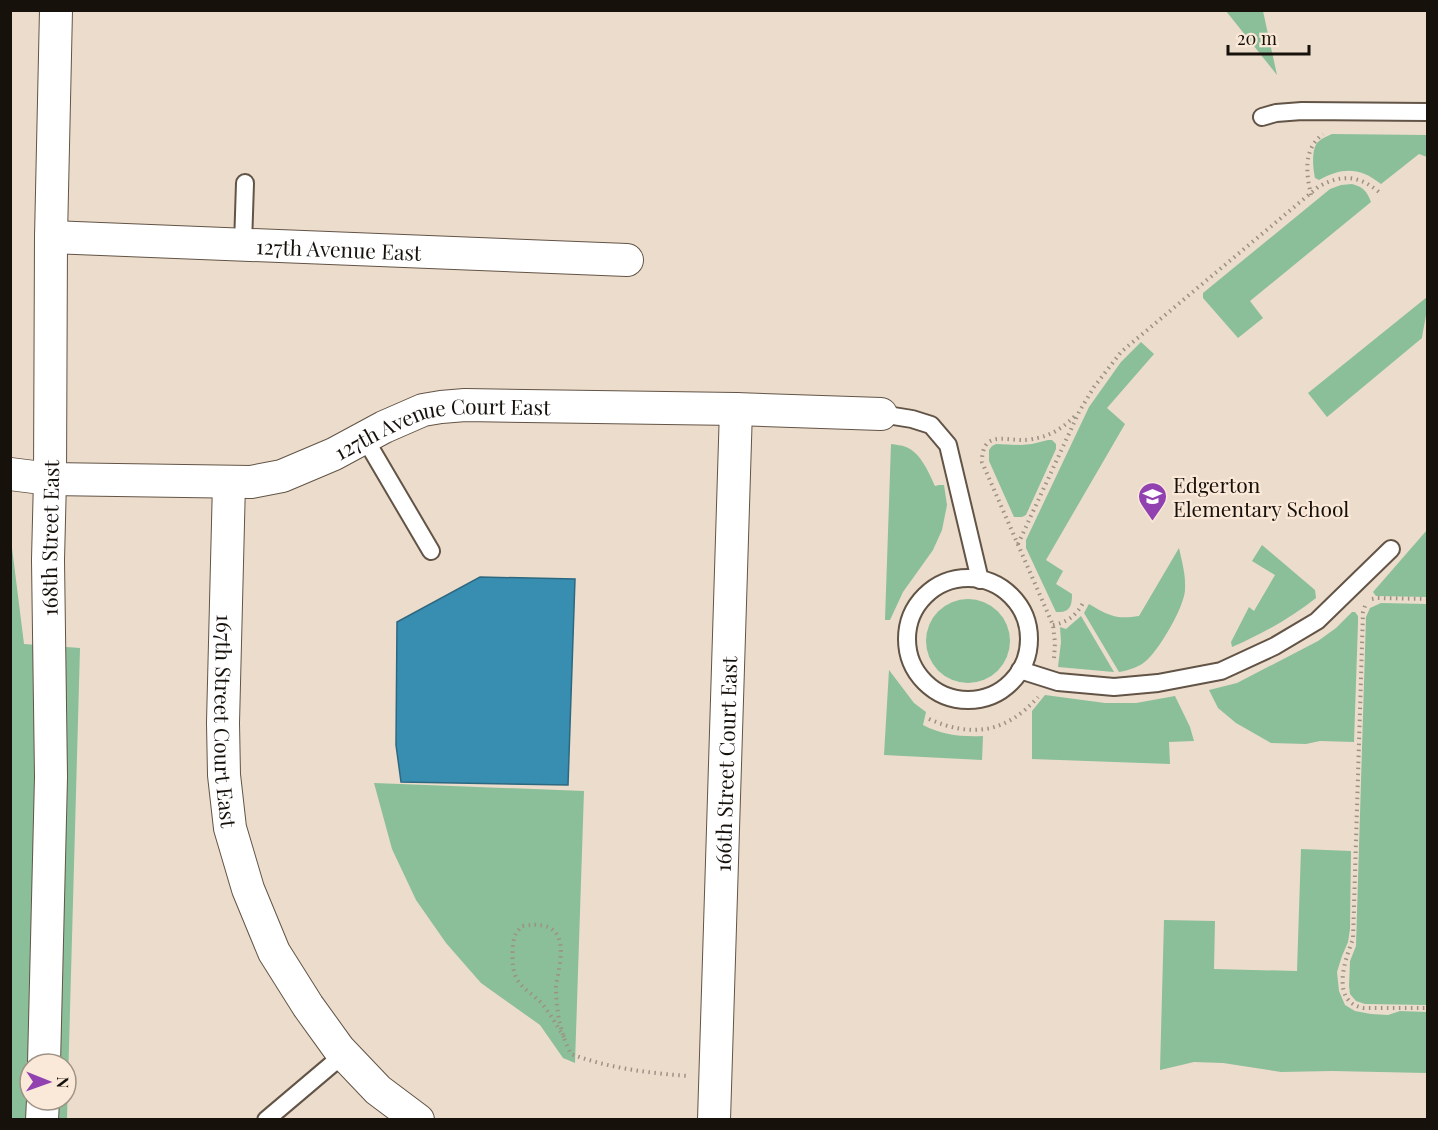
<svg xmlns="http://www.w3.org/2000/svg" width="1438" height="1130" viewBox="0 0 1438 1130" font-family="'Playfair Display',serif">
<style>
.green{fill:#8abf9a;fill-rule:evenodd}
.water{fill:#388eb1;stroke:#2e6880;stroke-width:1.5}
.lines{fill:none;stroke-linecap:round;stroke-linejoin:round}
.service-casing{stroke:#625446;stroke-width:20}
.minor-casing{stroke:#625446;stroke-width:34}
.path{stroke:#9d9184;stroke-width:4;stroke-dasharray:1.5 4.5;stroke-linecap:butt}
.service{stroke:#fff;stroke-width:16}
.minor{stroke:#fff;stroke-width:32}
.labels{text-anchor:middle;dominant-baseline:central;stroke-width:4.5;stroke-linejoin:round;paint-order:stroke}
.street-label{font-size:21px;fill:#17110c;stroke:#fae9d8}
.poi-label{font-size:21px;fill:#17110c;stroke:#fae9d8;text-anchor:start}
</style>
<rect width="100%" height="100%" fill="#ecdccb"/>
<g class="green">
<path d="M1226,11H1263L1277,75Z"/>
<path d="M1332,134L1427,135V157L1419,154L1381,184C1360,167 1342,167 1319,180L1315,178C1313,168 1311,149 1318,142C1322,138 1328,136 1332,134Z"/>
<path d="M1352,184C1363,187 1367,191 1371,202L1250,301L1263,318L1238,338L1203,298V293L1330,189L1341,185Z"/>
<path d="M1427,297C1428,311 1424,324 1422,338L1327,417L1308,393Z"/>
<path d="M1141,342L1154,354L1107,408L1125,424L1046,560L1063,571L1056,584L1072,594C1072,606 1070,613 1056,612L1026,548V540L1089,407L1121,362Z"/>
<path d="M1048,440H1052L1056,444V449L1026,515L1022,517H1014L989,461V450L992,446L996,444L1021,445L1032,444Z"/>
<path d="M891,444C896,445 902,445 906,447C921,453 929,473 935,486L939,485H944L947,505L942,530L933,550L903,592L890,620H885Z"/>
<path d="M1427,530V597L1376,596L1373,592Z"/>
<path d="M10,532L24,644L80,648L67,1119H11ZM30,1064H66V1100H30Z"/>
<path d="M1262,545L1315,590L1316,598C1291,618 1262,634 1232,647L1231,642L1249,607L1254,611L1275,575L1252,561Z"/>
<path d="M1179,548C1182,562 1186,575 1185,590C1184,607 1161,646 1148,659C1140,667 1130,670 1119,672L1084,613L1089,604C1108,615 1115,620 1139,616Z"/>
<circle cx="968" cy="641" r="42"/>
<path d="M1381,603L1427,604V1005L1365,1004L1356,1001L1350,994L1349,986L1350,961L1356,946L1366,617L1370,608Z"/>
<path d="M1352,612H1355L1358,616V623L1354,742L1320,741L1306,744L1271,743L1236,723L1218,708L1209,690L1237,683L1318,641L1336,628Z"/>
<path d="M1081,616L1114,672L1058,667L1061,642L1060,627L1066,629Z"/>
<path d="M889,670L914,703L926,712L923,725C942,735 961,737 983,736L982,760L884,755Z"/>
<path d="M1045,695L1105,703H1136L1175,696L1190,727L1194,741L1169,742L1170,764L1032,759V711Z"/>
<path d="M374,783L584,791L575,1063L563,1058L540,1025L481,983L446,943L416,900L392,849Z"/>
<path d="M1301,849L1351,851L1350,929L1348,942L1342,956L1337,972L1339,991L1345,1005L1355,1011L1371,1014L1388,1015L1400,1011L1427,1012V1073L1332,1071L1281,1072L1223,1063L1194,1062L1160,1070L1164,920L1215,921L1214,969L1297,971Z"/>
</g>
<path class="water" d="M480,577L575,579L568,785L401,782L396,745L397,622Z"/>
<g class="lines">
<defs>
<g id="service">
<path d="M1262,117L1276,113L1302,111L1428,112"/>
<path d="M243,245L245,183"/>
<path d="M881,414L912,419L931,425L948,445L980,580"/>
<path d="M364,437L431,551"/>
<circle cx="968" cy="639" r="61"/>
<path d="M1020,670L1058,682L1114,687L1158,683L1221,671L1275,646L1317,621L1391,549"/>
<path d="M266,1120L344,1054"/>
</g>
<g id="minor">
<path id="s1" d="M51,237L627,260"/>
<path id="s2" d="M10,474L50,479L251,482L282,476L334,454L384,427L423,410L441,407L465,405L736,409L881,414"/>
<path id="s3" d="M229,483L223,723L224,775L230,828L248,889L274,952L308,1006L339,1049L378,1090L418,1120"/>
<path id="s4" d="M44,1064L51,777L48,560L50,479L51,237L56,10"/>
<path d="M42,1120L43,1100"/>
<path id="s5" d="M714,1120L736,409"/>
</g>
</defs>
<use href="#service" class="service-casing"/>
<use href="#minor" class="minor-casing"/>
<g class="path">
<path d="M1311,195C1306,173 1303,149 1323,134"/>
<path d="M1018,544L1079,412L1094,387L1121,352L1318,187C1341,174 1359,175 1379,192"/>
<path d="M1372,599L1377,598L1428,599"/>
<path d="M1365,606L1363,612L1353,939C1345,960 1330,1001 1363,1008H1428"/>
<path d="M1053,625C1068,622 1077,615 1084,601"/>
<path d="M1054,658L1055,643L1053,625L982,462C982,431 1003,440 1023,440C1027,440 1033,439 1037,438C1053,435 1065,426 1077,414"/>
<path d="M929,719C972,738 1006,733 1038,697"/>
<path d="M564,1037C557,1026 551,1015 543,1005C536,996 523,990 517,979C511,970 511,944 516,933C516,933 521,927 522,926C553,921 564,932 560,963C559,971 557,979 556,986C556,1009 560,1033 571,1054C608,1068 648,1073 688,1076"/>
</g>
<use href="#service" class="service"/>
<use href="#minor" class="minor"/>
</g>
<defs>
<symbol id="school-pin" viewBox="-11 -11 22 30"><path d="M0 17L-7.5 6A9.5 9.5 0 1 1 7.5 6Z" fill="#9241b0" stroke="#fae9d8"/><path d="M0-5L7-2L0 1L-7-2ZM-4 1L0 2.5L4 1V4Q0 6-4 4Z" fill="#fff"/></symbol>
</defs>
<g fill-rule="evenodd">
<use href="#school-pin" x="1136" y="480" width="33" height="45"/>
</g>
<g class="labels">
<g class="street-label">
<text stroke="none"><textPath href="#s1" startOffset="288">127th Avenue East</textPath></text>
<text stroke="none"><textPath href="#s2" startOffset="444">127th Avenue Court East</textPath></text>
<text stroke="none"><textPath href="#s4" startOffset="526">168th Street East</textPath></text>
<text stroke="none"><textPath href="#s3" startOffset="238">167th Street Court East</textPath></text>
<text stroke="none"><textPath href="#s5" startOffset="356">166th Street Court East</textPath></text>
</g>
<g class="poi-label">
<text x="1173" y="484">Edgerton<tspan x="1173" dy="24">Elementary School</tspan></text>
</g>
</g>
<rect width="1438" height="1130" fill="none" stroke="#17110c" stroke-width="24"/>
<g transform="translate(48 1082) rotate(91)"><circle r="28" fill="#fae9d8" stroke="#9f9386" stroke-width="1.5"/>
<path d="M0-4.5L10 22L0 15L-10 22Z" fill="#9241b0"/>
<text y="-9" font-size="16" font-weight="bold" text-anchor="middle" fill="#17110c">N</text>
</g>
<path d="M1228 45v9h81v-9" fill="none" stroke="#17110c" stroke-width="3"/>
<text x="1237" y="45" font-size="18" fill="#17110c" stroke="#fae9d8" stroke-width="4.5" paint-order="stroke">20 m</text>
</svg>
